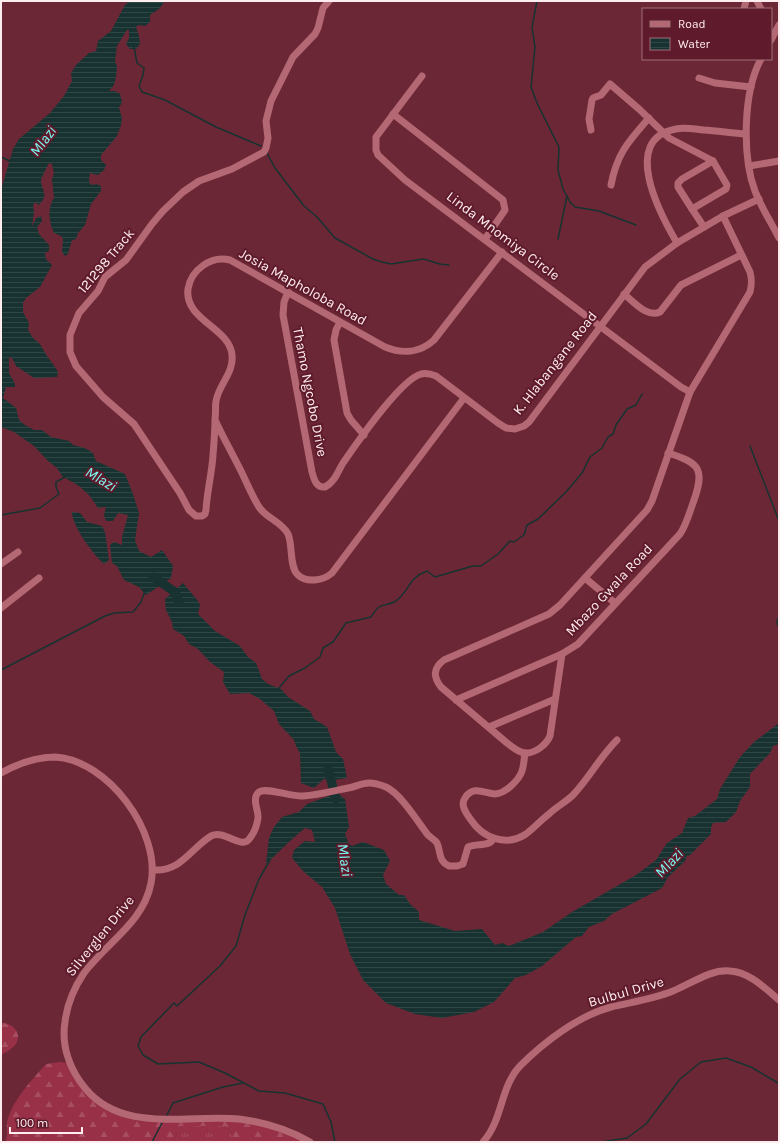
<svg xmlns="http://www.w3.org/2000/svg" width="780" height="1143" viewBox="0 0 780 1143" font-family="Karla,sans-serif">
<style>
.grass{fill:url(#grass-tufts)}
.forest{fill:url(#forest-firs)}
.water{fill:url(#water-rules)}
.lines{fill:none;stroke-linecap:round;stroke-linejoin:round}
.stream{stroke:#173230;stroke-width:1.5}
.river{stroke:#173230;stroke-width:9}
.minor{stroke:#b46873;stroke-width:7}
.labels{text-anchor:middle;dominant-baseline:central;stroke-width:4;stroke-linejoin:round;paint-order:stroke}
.street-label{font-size:14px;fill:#ffedef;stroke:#5f1b2b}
.water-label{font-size:15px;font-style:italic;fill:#7afdf6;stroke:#5f1b2b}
</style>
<defs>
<pattern id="grass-tufts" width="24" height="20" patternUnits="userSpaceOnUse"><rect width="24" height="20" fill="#983048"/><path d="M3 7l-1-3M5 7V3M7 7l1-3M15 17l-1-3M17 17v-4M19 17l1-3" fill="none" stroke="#a74e63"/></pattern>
<pattern id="forest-firs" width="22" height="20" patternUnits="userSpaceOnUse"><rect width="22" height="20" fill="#983048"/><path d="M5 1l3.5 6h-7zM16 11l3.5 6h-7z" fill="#a74e63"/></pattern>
<pattern id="water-rules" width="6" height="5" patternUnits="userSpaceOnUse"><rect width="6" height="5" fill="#173230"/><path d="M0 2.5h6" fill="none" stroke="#2e4644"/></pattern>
</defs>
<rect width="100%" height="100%" fill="#6b2735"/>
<path class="grass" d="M216,1125L225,1126L231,1132L236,1142H174L179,1126Z"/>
<g class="forest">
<path d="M1,1023C11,1022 22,1032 17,1042C14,1048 6,1052 1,1055Z"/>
<path d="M60,1062L69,1063L83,1087L124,1115L255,1123L308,1142H236L231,1132L225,1126H179L174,1142H5C9,1133 5,1126 8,1118C15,1097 32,1080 46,1064Z"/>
</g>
<g class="water">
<path d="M130,1H165L159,9L150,15V22L145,26L139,25L136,27L139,36L140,44L136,49H130L126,44L129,38V30H127L117,46L115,62L117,66L116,77L114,85L109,91H115L120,94L122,102L119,108L122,118L121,125L117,136L101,155V160L106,165L104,170L98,175L90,173L89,179L90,184L94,185L96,184L101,186V191L91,204L85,225L78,233L76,239L72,240L68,254L65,256L62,252L63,239L61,236L54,233C49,222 47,208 54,198L52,180L54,173L52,164L49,163C47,167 41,178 41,181C42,192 49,194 39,205L35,202L33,206L34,212L32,227L36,218L41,216L42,221L37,227L39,234L49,245V251L45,253L46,259L52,265L40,287L26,298L23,303V312L29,323L28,330L33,338L40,344L47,356L55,367L58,372L57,377L34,378L16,366L12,358L9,357V373L15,384V387H6L3,398L16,408L19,420L25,425L34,430H42L51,437L69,441L73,445L85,448L93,453L96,461L125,474L133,494L139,513L135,540L139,551L151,557L162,550L173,566L171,578L146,595L139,587L124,580L117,566L112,563L110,545L114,542L122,545V537L128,515L118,513L113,521H106L104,515L106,507L98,508L89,495L79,486L62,476L57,468L48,461L34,446L14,432L1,427V190L13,149L19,139L50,113L64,96L72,81L71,73L76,65L89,53L96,51L98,41L111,31L125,5Z"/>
<path d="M72,512L80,513L87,522L102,526L105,532L109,560L104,564C93,554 72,526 72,512Z"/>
<path d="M183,583L198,601L200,605L198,614L215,631L240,646L248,657L256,663L262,679L268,684L281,689L288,697L310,711L314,719L327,727L336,752L343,759L347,778L335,780L324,779L314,788L301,783L300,753L296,746L294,740L279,724L274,711L260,699L249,693L230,694L223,682L224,672L210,662L198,649L189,644L184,636L173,629L172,622L166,610L165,599Z"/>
<path d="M779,723V744L773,746L770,753L750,774V787L740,801L736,812L726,822L713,823L711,828V834L690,855L687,856L685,861L668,877L662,888L612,914L604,921L589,927L582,936L576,937L542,966L526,975L515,978L494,1002L474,1012L442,1018L415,1014L386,1003L363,980L350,954L335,908L322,887L304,872L292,858L294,850L305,841L315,842L312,830L305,828L290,841L266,864L269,838L274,827L282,817L299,812L307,804L337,793L345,799L349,827L345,834L349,844L352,846L363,842L384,850L390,861L383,875L386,884L399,895H404L410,904L419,912V920L455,931L482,929L495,945L502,943L509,946L543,932L572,912L636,875L656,860L667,843L682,833L688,818L695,816L717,799L720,789L740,757L754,742Z"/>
</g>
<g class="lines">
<g class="stream">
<path d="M537,1L532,27L535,47L531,87L537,103L559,147L558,170L563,189L570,202L575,207L599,211L636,225"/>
<path d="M134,47L137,63L144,68L143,75L139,86L142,92L165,100L216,127L261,146"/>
<path d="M267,153L275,168L304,206L317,217L335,238L373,259L382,262L391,264L423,259L440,264L449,265"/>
<path d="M1,157L10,161"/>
<path d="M558,239L567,196"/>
<path d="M750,446L779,521"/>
<path d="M1,515L40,508L59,494L56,487V482L65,477"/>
<path d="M779,616L777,622L779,629"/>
<path d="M1,670L105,616L114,613L133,612L141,602L145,591"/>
<path d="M279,688L289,676L305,668L320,657L323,648L333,642L346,623L371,617C373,614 376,609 379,607C383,604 389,605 394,602C409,594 407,578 427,571L435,577L473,566H481L498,554L510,541L514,542L524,535L527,525L538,519L566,492L582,473L590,457L602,448L608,437L613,434L616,425L627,409L636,405L642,394"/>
<path d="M270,860L259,879L245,915L236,946L220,966L177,1006L174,1003L141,1037L138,1046L143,1055L158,1064L199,1062L225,1073L259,1091L285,1093L323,1104L331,1122L335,1142"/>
<path d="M167,1115L173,1103L223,1087L243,1083"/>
<path d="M152,1142L162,1123"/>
<path d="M601,1142L627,1138L646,1124L680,1079L701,1062L726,1058L751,1067L778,1083L779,1086"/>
</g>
<g class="river">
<path d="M153,577L175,592L179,602"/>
<path d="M328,769L336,799"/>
</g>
<g class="minor">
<path d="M329,1L323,8L318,28L315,34L293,57L271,101L266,121L268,138L266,148L264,152L232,169L199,181L183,192L163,211L152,224L126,260L105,277L98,291L79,313L70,335V352L76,366L103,397L134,424L180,493L189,510L196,516H202L205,514L206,510C207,491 212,473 213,455C214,443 215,431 215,419C216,413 215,407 216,401C219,384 234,373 232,355C230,328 184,320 188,289C191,270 211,255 230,260L385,347C402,354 420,353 434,340L502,252"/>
<path d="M757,1L761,9"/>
<path d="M744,9L746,1"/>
<path d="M771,40L779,25"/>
<path d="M761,59C743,92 742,156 755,191C761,207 771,222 779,238"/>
<path d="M422,76L376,137V150L378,155L405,180L681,387L690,392"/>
<path d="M699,78L715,83L751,87"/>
<path d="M393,114L503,200L505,210L485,239"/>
<path d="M591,130L589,119L592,100L593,98L601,95L610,84L639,109L669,138L713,161L727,185L726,189L692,209L704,227"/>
<path d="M749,166L779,161"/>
<path d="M611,185C617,153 629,141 649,118"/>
<path d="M692,209L678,187V183L682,179L713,161"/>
<path d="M677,243C660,214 620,139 676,129C685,127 694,129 704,130C718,131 732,133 746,134"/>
<path d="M288,292L284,302L283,315L312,472C314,479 316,488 325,487C335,482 338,471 343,463C357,443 400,380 421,374C426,373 431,374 436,376L498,423L506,428L515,429L524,426L529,422L541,406L645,267L677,243L723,216L759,199"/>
<path d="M624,294C634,302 647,318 660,312L681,285L741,255"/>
<path d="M340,322L336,330L334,340L347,413L351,420L364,435"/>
<path d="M216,422C224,439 233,455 241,471C247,483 252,496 259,507C266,518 282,522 288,534C293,545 289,567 298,575C306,583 323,581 332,573L464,398"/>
<path d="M1,564L18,552"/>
<path d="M585,578L615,603"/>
<path d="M1,608L39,578"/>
<path d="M562,654L550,736C546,745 535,754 524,753C518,752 512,747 507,743L441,687C433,677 433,668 444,660L549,614L560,605L647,510L652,501L690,392L750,292C752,284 752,280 750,272L723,216"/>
<path d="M456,700L562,654L578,644L680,534C686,525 689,514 693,503C705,470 701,463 668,453"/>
<path d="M489,727L555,699"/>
<path d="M525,753C524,759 524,765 522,771C519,780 505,794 495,794C484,793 473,785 465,798C460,805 466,813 471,820C483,838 506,847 526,834C534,828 541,820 549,814C556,807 566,802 573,795C589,778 600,757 617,740"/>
<path d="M1,773C17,764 37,757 55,757C108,760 161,832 151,883C144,922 106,943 84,973C74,988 67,1004 65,1022C61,1046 70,1070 85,1088C122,1134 188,1114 239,1119C263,1122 289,1130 310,1142"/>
<path d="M153,870C181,872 190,849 211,836C225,829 242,851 250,838C254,833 257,825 258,818C259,811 251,798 259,792C266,787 292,797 303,796C318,795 333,791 348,788C355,787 362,783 369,783C375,783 381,785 386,787C401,794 418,822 428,835C431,838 435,840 437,843C441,852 438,861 449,866H457L463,864L468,847C477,843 490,847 493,839"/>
<path d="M483,1142C503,1120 500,1087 520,1066C544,1042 578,1016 611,1007C632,1002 654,999 673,991C691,984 710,969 730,971C749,972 765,988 779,1000"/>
</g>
</g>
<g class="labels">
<g class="street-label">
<text transform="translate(503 236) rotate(37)">Linda Mnomiya Circle</text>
<text transform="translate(106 261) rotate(-50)">121298 Track</text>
<text transform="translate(303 287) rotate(29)">Josia Mapholoba Road</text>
<text transform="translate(555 363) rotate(-52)">K. Hlabangane Road</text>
<text transform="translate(310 392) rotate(79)">Thamo Ngcobo Drive</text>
<text transform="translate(609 590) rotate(-47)">Mbazo Gwala Road</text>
<text transform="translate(100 936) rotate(-51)">Silverglen Drive</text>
<text transform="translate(626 992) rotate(-16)">Bulbul Drive</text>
</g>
<g class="water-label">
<text transform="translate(43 141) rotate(-53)">Mlazi</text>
<text transform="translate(101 479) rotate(31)">Mlazi</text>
<text transform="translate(345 860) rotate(82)">Mlazi</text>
<text transform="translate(669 863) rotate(-47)">Mlazi</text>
</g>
</g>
<rect width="780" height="1143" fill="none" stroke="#ffedef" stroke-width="4"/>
<rect x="642" y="8" width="130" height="52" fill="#5f1b2b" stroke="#9f6f79"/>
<rect x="650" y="21" width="20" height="6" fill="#b46873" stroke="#9f6f79"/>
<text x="678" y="28" font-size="12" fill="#ffedef">Road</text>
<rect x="650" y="38" width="20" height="12" fill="url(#water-rules)" stroke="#9f6f79"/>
<text x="678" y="48" font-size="12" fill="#ffedef">Water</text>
<path d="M10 1127v6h72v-6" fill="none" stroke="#ffedef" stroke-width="2"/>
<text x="16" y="1127" font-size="12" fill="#ffedef" stroke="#5f1b2b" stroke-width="3" paint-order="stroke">100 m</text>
</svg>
